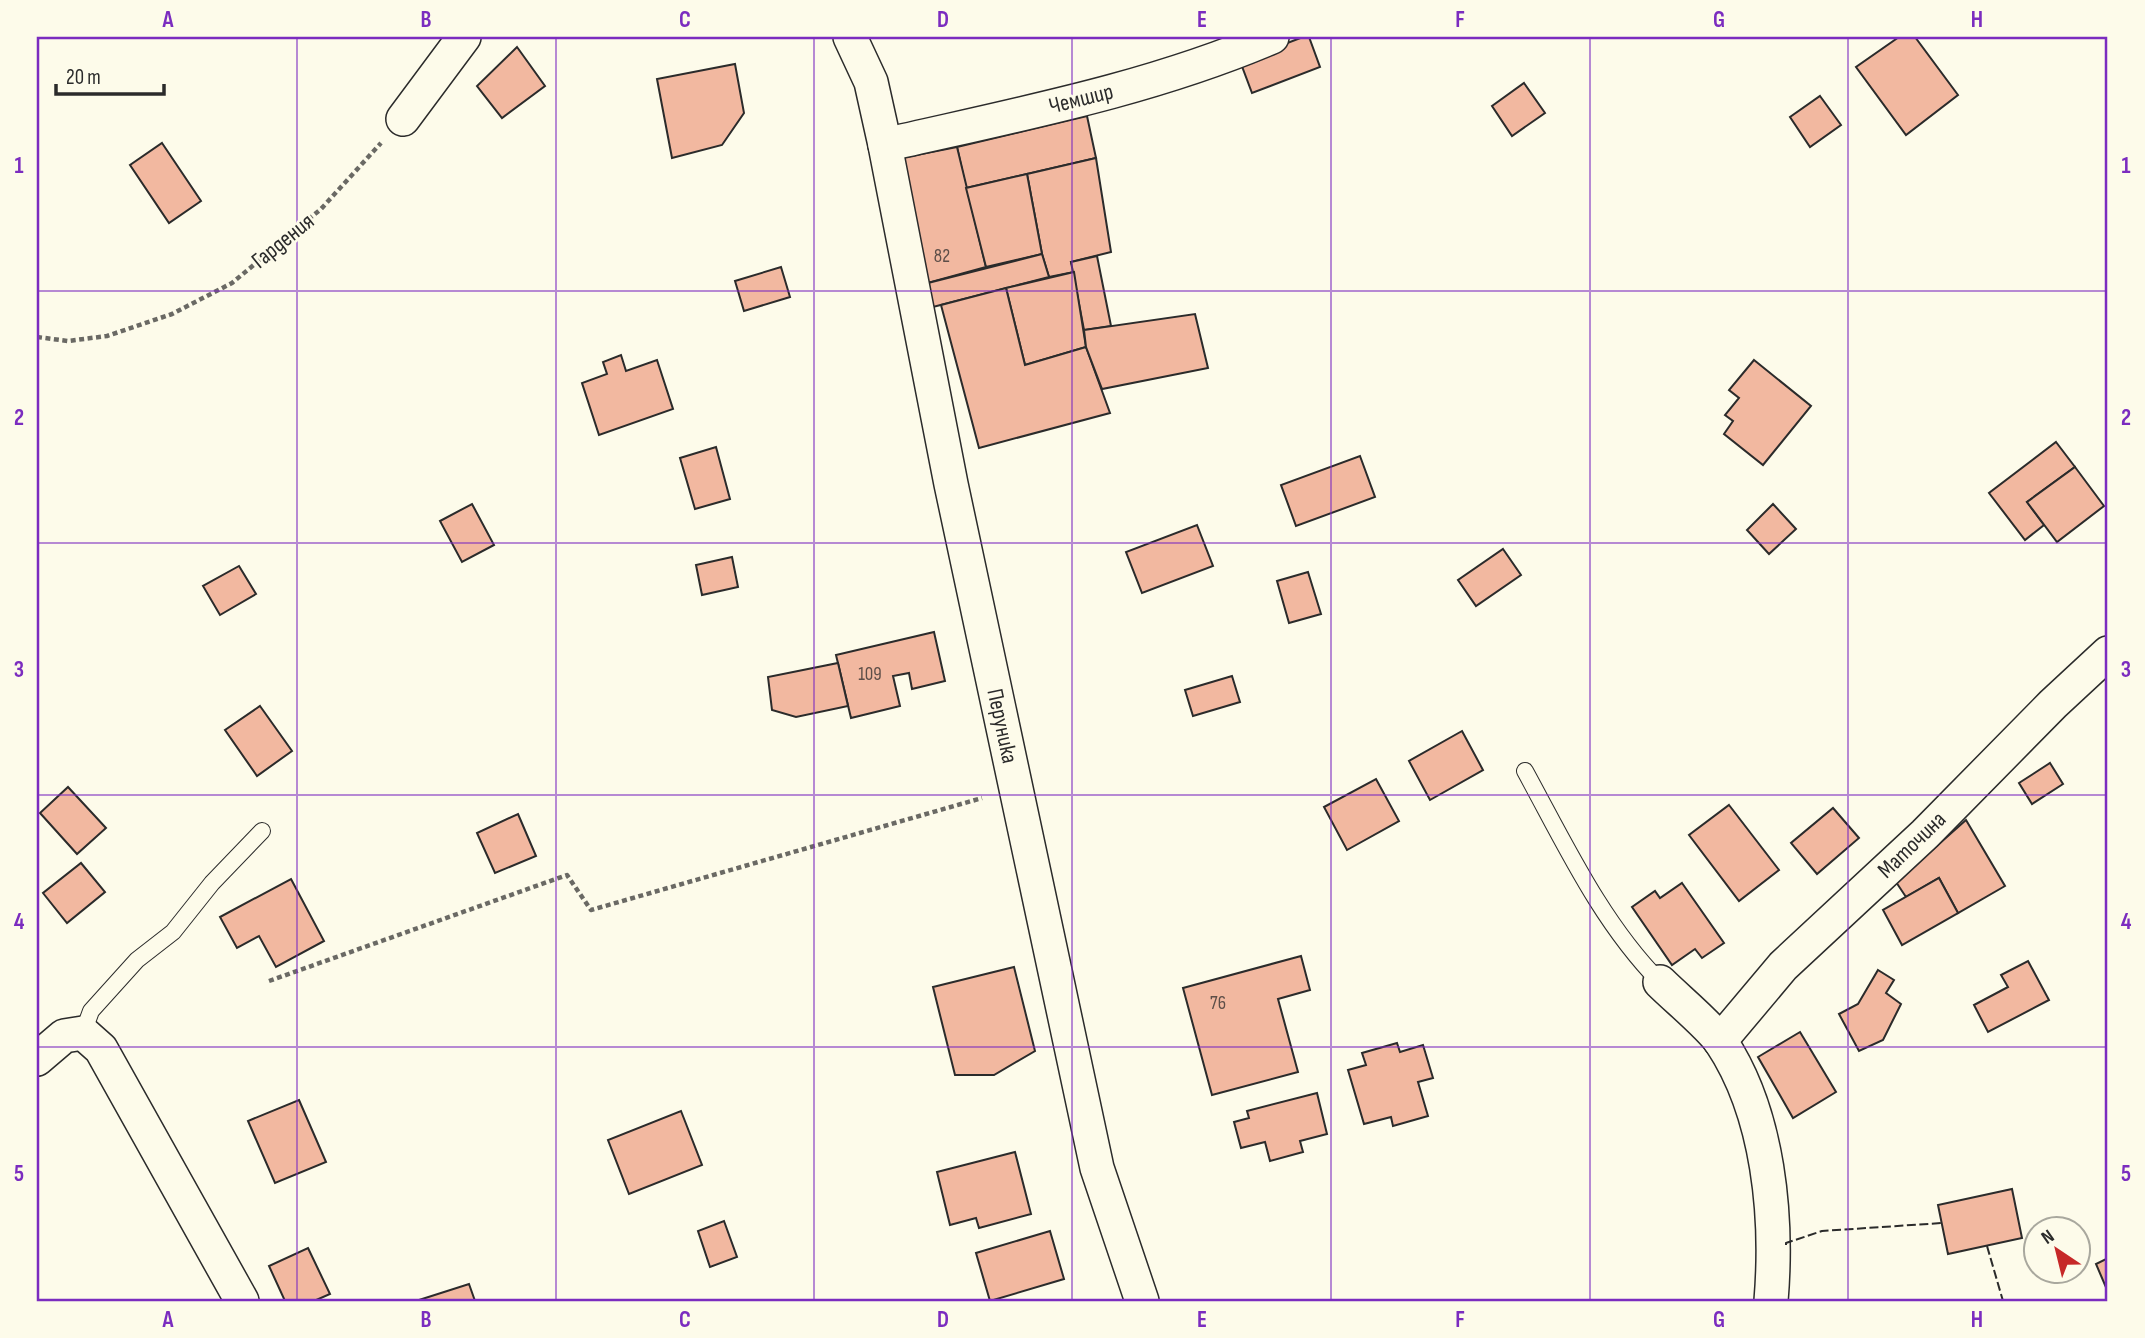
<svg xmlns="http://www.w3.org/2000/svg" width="2145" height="1338" viewBox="0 0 2145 1338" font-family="'Sofia Sans Condensed',sans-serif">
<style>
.building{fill:#f2b8a0;stroke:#2b2b2b;stroke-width:2}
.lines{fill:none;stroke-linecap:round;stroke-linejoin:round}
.service-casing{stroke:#2b2b2b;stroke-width:18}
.minor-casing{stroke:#2b2b2b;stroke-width:36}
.path{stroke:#6a6964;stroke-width:4.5;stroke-dasharray:5 3.5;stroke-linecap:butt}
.service{stroke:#fdfbea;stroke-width:16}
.minor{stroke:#fdfbea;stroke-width:33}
.fence{stroke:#2b2b2b;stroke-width:2;stroke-dasharray:9 3.5;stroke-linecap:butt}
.grid{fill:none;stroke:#7b2cbf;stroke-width:2;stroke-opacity:0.55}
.labels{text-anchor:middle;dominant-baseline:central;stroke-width:5;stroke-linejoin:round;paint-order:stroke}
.number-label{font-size:19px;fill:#5d4e48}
.street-label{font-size:23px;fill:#2b2b2b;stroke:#fdfbea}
.neatline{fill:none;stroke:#7b2cbf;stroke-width:2.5}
.grid-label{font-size:23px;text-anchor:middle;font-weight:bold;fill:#7b2cbf}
</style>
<rect width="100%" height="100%" fill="#fdfbea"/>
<g class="building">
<path d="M1303,37H1309L1320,67L1252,93L1240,61Z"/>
<path d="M1899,37H1915L1958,95L1906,135L1856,67Z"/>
<path d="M517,47L545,86L502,118L477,86Z"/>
<path d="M735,64L744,113L722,145L672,158L657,79Z"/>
<path d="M1524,83L1545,113L1512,136L1492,106Z"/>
<path d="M1820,96L1841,125L1810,147L1790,117Z"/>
<path d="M1087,116L1096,158L966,188L957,147Z"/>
<path d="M162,143L201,201L169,223L130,165Z"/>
<path d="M957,147L986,267L924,284L901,158Z"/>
<path d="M1096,158L1111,252L1071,262L1074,272L1049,277L1042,254L1027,174Z"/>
<path d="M1027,174L1042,254L986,267L966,188Z"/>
<path d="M1042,254L1049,277L929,308L924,284Z"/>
<path d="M1097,256L1111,326L1084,330L1071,262Z"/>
<path d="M781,267L790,297L744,311L735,281Z"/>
<path d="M1074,272L1086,347L1025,365L1006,288Z"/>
<path d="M1006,288L1025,365L1086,347L1110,413L979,448L941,305Z"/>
<path d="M1195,314L1208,368L1102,389L1086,347L1084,330Z"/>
<path d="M621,355L626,371L657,360L673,409L599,435L582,383L607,374L603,362Z"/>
<path d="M1754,360L1811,406L1763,465L1724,434L1733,421L1725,415L1739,398L1729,390Z"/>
<path d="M2056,442L2075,467L2027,502L2044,525L2025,540L1989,493Z"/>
<path d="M716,447L730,499L695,509L680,458Z"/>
<path d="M1360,456L1375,497L1296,526L1281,485Z"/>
<path d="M2075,467L2104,506L2057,542L2027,502Z"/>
<path d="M472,504L494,545L462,562L440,521Z"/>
<path d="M1773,504L1796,529L1769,554L1747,530Z"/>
<path d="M1197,525L1213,566L1142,593L1126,552Z"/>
<path d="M1503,549L1521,575L1476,606L1458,580Z"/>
<path d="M732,557L738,587L702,595L696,565Z"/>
<path d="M239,566L256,594L220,615L203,586Z"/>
<path d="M1308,572L1321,614L1289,623L1277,581Z"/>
<path d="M934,632L945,681L912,689L909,673L893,676L900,706L851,718L836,655Z"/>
<path d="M838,663L848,706L796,717L772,710L768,677Z"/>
<path d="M1232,676L1240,702L1193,716L1185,690Z"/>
<path d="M260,706L292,751L257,776L225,730Z"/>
<path d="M1462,731L1483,770L1430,800L1409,761Z"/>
<path d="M2050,763L2063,784L2032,804L2019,783Z"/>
<path d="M1376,779L1399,821L1347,850L1324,807Z"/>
<path d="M68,787L106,828L77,854L40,813Z"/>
<path d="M1729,805L1779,870L1739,901L1689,835Z"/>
<path d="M1833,808L1859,838L1817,874L1791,843Z"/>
<path d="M518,814L536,856L495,873L477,833Z"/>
<path d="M1966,820L2005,886L1958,913L1939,878L1906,897L1896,882Z"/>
<path d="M81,863L105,892L67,923L43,893Z"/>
<path d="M1939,878L1958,913L1902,945L1883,910Z"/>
<path d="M291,879L324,941L276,967L259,936L237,948L220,917Z"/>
<path d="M1682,883L1724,943L1702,958L1695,949L1672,965L1632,907L1655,891L1660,898Z"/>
<path d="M1301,956L1310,990L1278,999L1298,1072L1212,1095L1183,988Z"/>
<path d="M2028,961L2049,1000L1988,1032L1974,1005L2008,987L2001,975Z"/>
<path d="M1014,967L1035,1051L994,1075H955L933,987Z"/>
<path d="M1878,970L1894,980L1886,993L1901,1004L1883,1040L1859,1051L1839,1014L1858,1004Z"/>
<path d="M1800,1032L1836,1092L1793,1118L1758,1057Z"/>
<path d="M1397,1043L1400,1052L1423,1045L1433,1078L1418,1082L1428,1116L1393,1126L1391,1117L1364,1124L1348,1070L1366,1065L1362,1053Z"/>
<path d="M1317,1093L1327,1134L1300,1141L1303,1152L1270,1161L1265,1142L1241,1148L1234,1122L1249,1118L1247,1111Z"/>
<path d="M299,1100L326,1162L275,1183L248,1121Z"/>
<path d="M681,1111L702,1165L629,1194L608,1140Z"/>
<path d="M1015,1152L1031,1214L979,1228L976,1218L950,1225L937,1172Z"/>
<path d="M2012,1189L2022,1238L1948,1254L1938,1205Z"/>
<path d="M724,1221L737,1257L710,1267L698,1231Z"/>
<path d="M1050,1231L1064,1279L990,1301L976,1253Z"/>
<path d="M308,1248L330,1294L314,1301H285L269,1266Z"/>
<path d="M2108,1258V1292L2096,1264Z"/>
<path d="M469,1284L475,1301H420L419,1300Z"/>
</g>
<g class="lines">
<defs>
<g id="service">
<path d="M1525,771C1565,844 1601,922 1660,982"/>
<path d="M83,1033L91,1011L137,960L173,932L212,883L262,831"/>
</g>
<g id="minor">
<path d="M850,37L871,82L885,145L951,484L1097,1168L1142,1301"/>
<path d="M403,119L464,37"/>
<path d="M885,145C1015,115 1148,90 1272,37"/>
<path d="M1660,982C1676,998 1709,1025 1721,1042C1769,1114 1778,1217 1771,1301"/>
<path d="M1720,1041L1783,966L1925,834L2053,704L2108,653"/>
<path d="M37,1059L64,1036L83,1033L101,1049L242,1301"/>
</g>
</defs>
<use href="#service" class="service-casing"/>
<use href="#minor" class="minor-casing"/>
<g class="path">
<path d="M37,337L68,341L107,336L172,314L232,283L321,209L381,143"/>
<path d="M269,981L567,875L591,910L982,798"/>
</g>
<use href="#service" class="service"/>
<use href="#minor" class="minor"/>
<g class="fence">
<path d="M1786,1245V1243L1822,1231L1942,1223"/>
<path d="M1987,1246L2003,1301"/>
</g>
</g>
<path class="grid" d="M297,37V1301M556,37V1301M814,37V1301M1072,37V1301M1331,37V1301M1590,37V1301M1848,37V1301M37,291H2108M37,543H2108M37,795H2108M37,1047H2108"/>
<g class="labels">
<g class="number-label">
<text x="942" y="256">82</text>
<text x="870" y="674">109</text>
<text x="1218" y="1003">76</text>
</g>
<g class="street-label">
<text transform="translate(1081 99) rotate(-14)">Чемшир</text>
<text transform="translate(283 241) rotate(-39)">Гардения</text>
<text transform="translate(1002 726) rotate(78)">Перуника</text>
<text transform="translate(1912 845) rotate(-44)">Маточина</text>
</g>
</g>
<rect width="2145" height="1338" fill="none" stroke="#fdfbea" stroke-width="77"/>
<g transform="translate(2057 1250) rotate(325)"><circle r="33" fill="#fdfbea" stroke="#a9a89e" stroke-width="2"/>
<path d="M0-5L12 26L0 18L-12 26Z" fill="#c62828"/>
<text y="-10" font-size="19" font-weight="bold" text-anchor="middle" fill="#2b2b2b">N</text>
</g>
<path d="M56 84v10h108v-10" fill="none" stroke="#2b2b2b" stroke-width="3.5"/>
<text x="66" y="84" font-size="21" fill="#2b2b2b" stroke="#fdfbea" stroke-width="5" paint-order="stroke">20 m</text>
<rect x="38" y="38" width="2068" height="1262" class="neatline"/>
<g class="grid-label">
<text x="168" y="27">A</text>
<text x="426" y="27">B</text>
<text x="685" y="27">C</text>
<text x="943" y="27">D</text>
<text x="1202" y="27">E</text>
<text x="1460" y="27">F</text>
<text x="1719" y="27">G</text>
<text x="1977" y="27">H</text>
<text x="19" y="173">1</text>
<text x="2126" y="173">1</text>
<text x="19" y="425">2</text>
<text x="2126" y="425">2</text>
<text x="19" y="677">3</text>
<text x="2126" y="677">3</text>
<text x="19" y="929">4</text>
<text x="2126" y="929">4</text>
<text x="19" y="1181">5</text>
<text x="2126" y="1181">5</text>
<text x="168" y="1327">A</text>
<text x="426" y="1327">B</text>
<text x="685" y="1327">C</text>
<text x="943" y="1327">D</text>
<text x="1202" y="1327">E</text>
<text x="1460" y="1327">F</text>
<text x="1719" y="1327">G</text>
<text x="1977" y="1327">H</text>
</g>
</svg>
